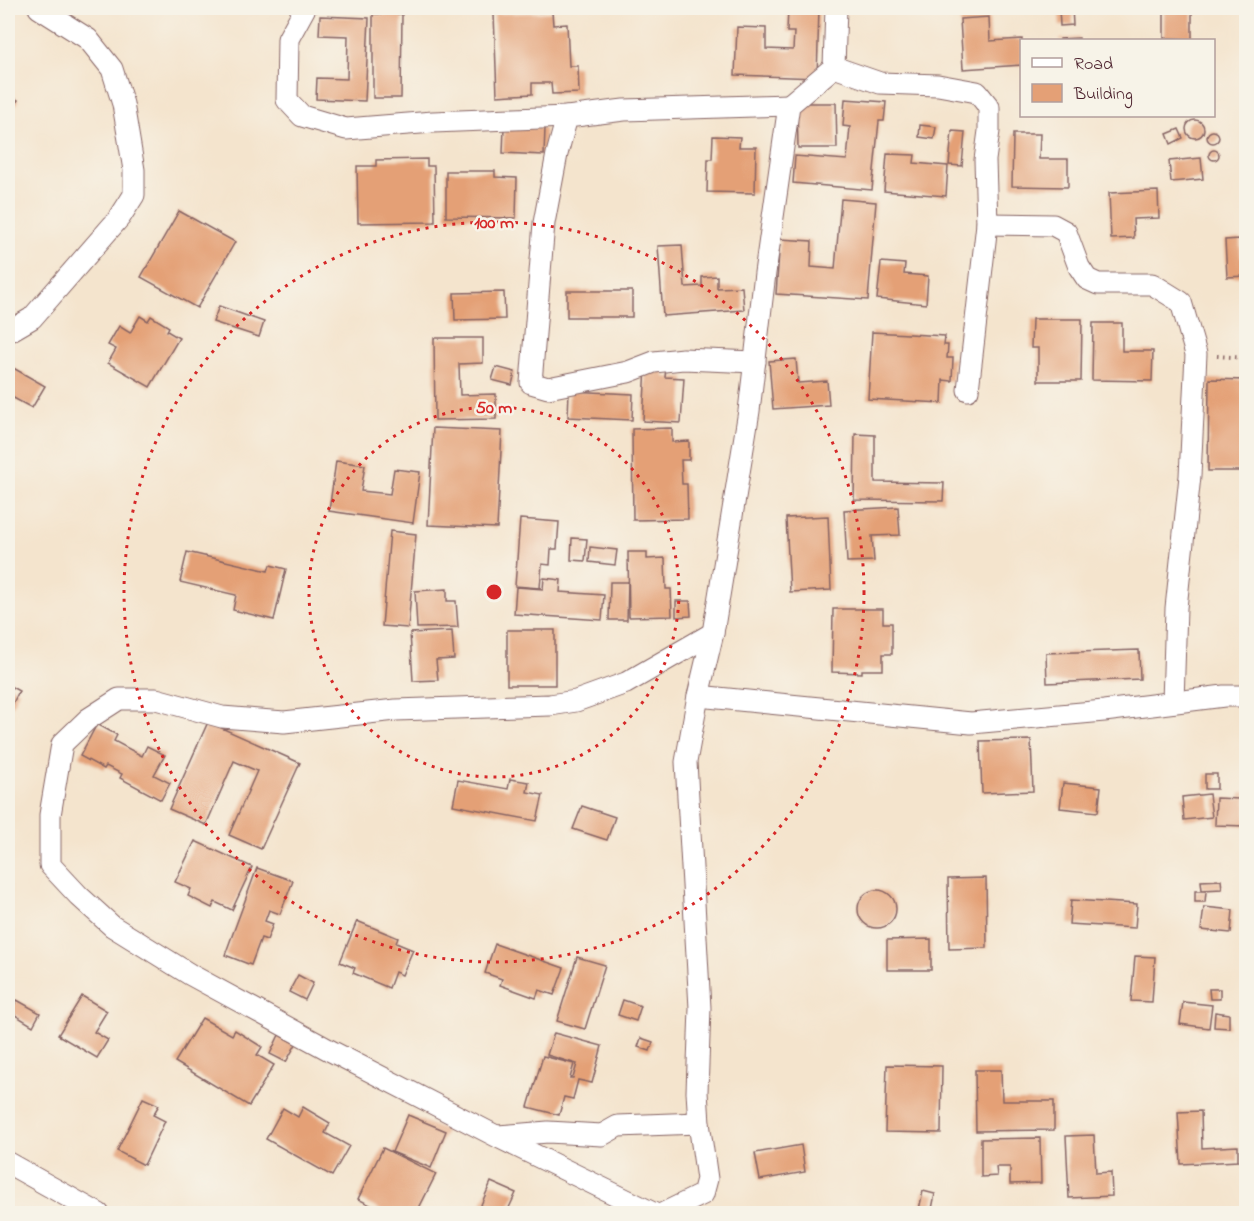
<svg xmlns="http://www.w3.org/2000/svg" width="1254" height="1221" viewBox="0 0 1254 1221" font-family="'Indie Flower',sans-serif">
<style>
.building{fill:#e4a076}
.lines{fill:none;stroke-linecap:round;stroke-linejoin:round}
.minor-casing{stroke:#866464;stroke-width:23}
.path{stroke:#866464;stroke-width:4;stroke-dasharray:1.5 4.5;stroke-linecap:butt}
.minor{stroke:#fff;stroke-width:21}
.ring{fill:none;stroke:#d62828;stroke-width:3;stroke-dasharray:3 6}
.centre{fill:#d62828;stroke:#f7f3e8;stroke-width:3}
.ring-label{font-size:18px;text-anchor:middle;font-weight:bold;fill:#d62828;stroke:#f7f3e8;stroke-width:5;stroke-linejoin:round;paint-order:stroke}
</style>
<rect width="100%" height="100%" fill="#f7f3e8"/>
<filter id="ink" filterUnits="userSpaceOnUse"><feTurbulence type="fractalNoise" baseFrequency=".0167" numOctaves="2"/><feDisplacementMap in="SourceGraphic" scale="12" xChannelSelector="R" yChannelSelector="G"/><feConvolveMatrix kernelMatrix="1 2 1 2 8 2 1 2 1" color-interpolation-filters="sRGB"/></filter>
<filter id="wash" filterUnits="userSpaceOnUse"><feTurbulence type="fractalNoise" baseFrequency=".008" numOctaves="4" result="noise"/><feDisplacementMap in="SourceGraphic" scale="24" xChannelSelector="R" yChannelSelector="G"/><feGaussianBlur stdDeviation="1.35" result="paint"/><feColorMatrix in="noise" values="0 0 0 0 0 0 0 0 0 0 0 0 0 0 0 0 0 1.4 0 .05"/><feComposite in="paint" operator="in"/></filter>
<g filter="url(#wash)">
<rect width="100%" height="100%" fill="#f4e4cd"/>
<g id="blocks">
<g class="building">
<path d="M788,8H819L817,78L735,75L737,27L766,28V49L793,50L794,32H787Z"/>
<path d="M1059,8H1072L1073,25L1060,26Z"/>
<path d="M1164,8H1192V39L1164,38Z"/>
<path d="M552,12L553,25L567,24L569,66H578L579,93L552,94L551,83H532V94L497,96L494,14Z"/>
<path d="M373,14H402L401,98H373Z"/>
<path d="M320,16L369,18L365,101L316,99L317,78L347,79L348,36L319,35Z"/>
<path d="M989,17L990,41L1022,39V65L963,69L960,19Z"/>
<path d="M1079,38V40H1060V39Z"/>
<path d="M8,95L18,100L9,117L8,116Z"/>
<path d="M845,99L886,102L884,121H879L872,190L793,183L795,156L847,160L850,127L843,126Z"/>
<path d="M797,103H836L837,148H798Z"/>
<circle cx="1195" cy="129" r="9"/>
<path d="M920,125L936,127L934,139L919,137Z"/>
<path d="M504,127L545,128L544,155L503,153Z"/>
<path d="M1179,129L1183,138L1171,144L1167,134Z"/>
<circle cx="1213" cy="137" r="6"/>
<path d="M952,131L965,132L962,166L949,165Z"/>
<path d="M1013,134H1040L1039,159H1068V187L1012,186Z"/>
<path d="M713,136L740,137L739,147H756L755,193L707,192L708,159H712Z"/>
<circle cx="1214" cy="155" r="5"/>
<path d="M887,154L915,155L914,163L948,166L946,196L884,191Z"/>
<path d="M1201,158L1203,179L1171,182L1169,161Z"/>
<path d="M427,159V166H434L435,222L358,223L357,166H376V160Z"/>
<path d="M446,171H495V177L517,178L516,218L446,217Z"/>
<path d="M1158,191L1159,218L1133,219L1134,238L1111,239L1109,193Z"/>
<path d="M841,199L876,202L868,300L776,294L780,239L812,241L811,267L835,269Z"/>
<path d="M179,211L235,242L197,308L141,277Z"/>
<path d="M1240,239L1241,257L1246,256V276L1227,277L1225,240Z"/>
<path d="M682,245L685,287L702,286V277L717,276V288L742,287L744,310L663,316L658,246Z"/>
<path d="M881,262L905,264L904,274L928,276L926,304L877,299Z"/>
<rect x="567" y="291" width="65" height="26"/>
<path d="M504,292L505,319L455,320L454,293Z"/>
<path d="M219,306L264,322L259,337L213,322Z"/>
<path d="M140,316L148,321L151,316L169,327L167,331L179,338L150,387L108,363L116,349L108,345L119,326L130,333Z"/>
<path d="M1032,319H1082L1081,381H1038V348H1031Z"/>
<path d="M1093,323H1122V351H1153L1152,381L1092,380Z"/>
<path d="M872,332L945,336L944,345H948L947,358H953L952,381L943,380L942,403L868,399Z"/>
<path d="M434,338H483V363L459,364L460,395L496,394V419L435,420Z"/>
<path d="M796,359L798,383L827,381L829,405L773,409L769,361Z"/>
<path d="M8,365L45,386L32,408L8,395Z"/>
<path d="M646,366L666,368L665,377L684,378L681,423L643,421Z"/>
<path d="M496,367L515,372L512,385L492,380Z"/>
<path d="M1209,379L1246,380V471H1208Z"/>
<path d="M569,391L633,394L632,420L568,417Z"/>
<path d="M433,428L502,431L497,528L428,525Z"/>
<path d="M672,428V442L689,441V460H681L682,484H687L688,519L633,520L632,429Z"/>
<path d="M855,434L875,435V482L944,483L943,501L854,500Z"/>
<path d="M336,461L365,465L361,491L390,494L394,469L420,472L413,523L329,511Z"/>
<path d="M898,507L900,535L872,536L874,561L847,562L844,510Z"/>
<path d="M828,516L831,590L790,592L786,518Z"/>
<path d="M520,519L559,522L557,549H551L550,565L542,564L540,588L515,586Z"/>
<path d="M390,531L416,534L408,628L382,626Z"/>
<path d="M572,538L587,539L585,561L571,560Z"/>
<path d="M590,547L617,550L615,565L589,562Z"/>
<path d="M187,552L268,571L270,565L286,569L274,620L233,610L236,595L180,582Z"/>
<path d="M628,552H647V559L665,558L666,589H671L672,616L629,617Z"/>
<path d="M544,578L561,580L560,592L604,595L602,620L514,614L516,587L543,589Z"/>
<path d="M610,582H628L627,620H609Z"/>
<path d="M447,589V601H456L458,627L417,628L415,591Z"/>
<path d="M676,601H690L691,616L676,617Z"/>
<path d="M833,609H883V623H892V654H883V670H862V673L832,672Z"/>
<rect x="507" y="630" width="48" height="55"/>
<path d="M452,631L454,659L436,660L438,680L413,681L410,633Z"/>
<path d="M1139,650L1140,679L1047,683L1046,653Z"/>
<path d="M8,685L19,691L8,713Z"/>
<path d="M208,722L300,763L261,849L229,835L257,771L234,761L206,825L169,809Z"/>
<path d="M97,724L117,735L114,741L142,756L147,746L165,755L154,775L170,783L161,800L120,778L122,774L106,766L104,769L80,756Z"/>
<path d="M1031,740L1033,791L982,793L980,741Z"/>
<rect x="1205" y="774" width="12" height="15"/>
<path d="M510,779L529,782L527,792L543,795L537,821L453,805L458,780L508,789Z"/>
<path d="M1063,783L1101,787L1098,812L1060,808Z"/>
<path d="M1241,792H1246V826L1215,825L1216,798L1240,799Z"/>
<path d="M1209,794L1212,817L1184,820L1182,797Z"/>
<path d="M582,806L615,817L607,840L573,829Z"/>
<path d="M195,841L252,867L232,910L215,902L212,908L188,896L191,889L175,882Z"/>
<path d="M257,868L293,881L280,914L269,910L265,921L273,924L267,940L261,938L251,965L225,955Z"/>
<path d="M986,878L987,948L949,949L948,879Z"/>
<path d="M1221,880L1222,889L1202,890L1201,881Z"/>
<circle cx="877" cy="909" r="19"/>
<path d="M1195,891H1206L1205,902H1195Z"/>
<path d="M1071,900L1137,904L1135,928L1069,924Z"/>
<path d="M1245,903H1246V926H1242Z"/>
<path d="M1204,907L1233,910L1231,933L1201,930Z"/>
<path d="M357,921L398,938L396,943L413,950L402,975L395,972L389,988L353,973L355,968L340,962Z"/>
<path d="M931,939V970H887V940Z"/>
<path d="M495,944L564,968L554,995L539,990L536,998L500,985L502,979L485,973Z"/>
<path d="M1135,956L1155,957L1152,1002L1131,1001Z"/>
<path d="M577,957L605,965L585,1029L557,1021Z"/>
<path d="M298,975L313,983L305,1000L289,992Z"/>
<path d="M1209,989H1220V999H1210Z"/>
<path d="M82,996L107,1011L94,1032L108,1040L97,1058L58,1035Z"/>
<path d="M17,1000L40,1013L33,1026L10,1012Z"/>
<path d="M623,1000L641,1006L636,1021L618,1015Z"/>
<path d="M1183,1002L1212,1005L1209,1028L1180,1024Z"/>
<path d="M1215,1012L1229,1014V1028L1214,1027Z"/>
<path d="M202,1018L232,1035L235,1030L262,1047L257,1055L274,1065L249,1106L175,1062Z"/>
<path d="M554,1033L602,1046L592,1083L578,1080L573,1099L564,1097L559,1115L528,1107L543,1056L574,1064L570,1078H573L577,1064L547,1055Z"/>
<path d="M279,1035L296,1044L286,1062L270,1054Z"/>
<path d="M641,1038L653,1042L650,1051L638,1047Z"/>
<path d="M887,1065L942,1066L941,1133L885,1132Z"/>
<path d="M975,1070H1001L1002,1101H1054V1130L976,1131Z"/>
<path d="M143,1098L159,1105L153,1115L165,1121L144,1165L117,1151Z"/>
<path d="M303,1107L330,1123L325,1133L349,1146L332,1176L266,1139L283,1108L298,1117Z"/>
<path d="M1201,1111L1202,1148L1238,1146V1161L1181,1164L1178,1112Z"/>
<path d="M408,1115L446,1131L431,1168L392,1152Z"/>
<path d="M1094,1135L1096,1173L1111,1172L1112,1196L1069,1198L1066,1136Z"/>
<path d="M1040,1138L1041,1183L1010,1184V1167H996L997,1176L981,1177V1139Z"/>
<path d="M801,1145L805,1172L760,1180L755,1153Z"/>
<path d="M383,1148L436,1174L416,1214H388L358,1199Z"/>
<path d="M491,1182L516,1193L506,1214H477Z"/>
<path d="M923,1191L935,1194L931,1214H918Z"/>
</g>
</g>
</g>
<g filter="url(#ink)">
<use href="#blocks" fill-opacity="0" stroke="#866464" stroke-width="1.5"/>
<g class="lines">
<defs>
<g id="minor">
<path d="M305,8L288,39L287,100L302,116L346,129L433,122L567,117"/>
<path d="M834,67L880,83L938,85L977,92L989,107V131L985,160L987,224L968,390"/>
<path d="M987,224L1053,225L1066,232L1079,267L1087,279L1098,284H1152L1181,302L1196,354L1190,476L1176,608L1173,702"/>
<path d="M8,332L32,318L120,217L134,195V170L123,104L112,69L88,39L39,8"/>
<path d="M755,362L683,359L654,362L628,372L548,388L531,383L544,223L557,154L567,117L624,110L789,105"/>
<path d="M698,696L971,723L1104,711L1224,696H1246"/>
<path d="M498,1136L548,1132L602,1135L618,1126L699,1123"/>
<path d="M8,1163L99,1214"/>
<path d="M655,1214L498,1137L331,1051L191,975L112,926L79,896L50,865V815L62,744L88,719L119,699H156L222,717L284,722L396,710L550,705L576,701L626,683L713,633"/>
<path d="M662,1214L703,1194L707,1179L699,1123L697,1092L700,1008L686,762L698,696L713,633L749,411L765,273L789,105L834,67L836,8"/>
</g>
</defs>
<use href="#minor" class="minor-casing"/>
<path class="path" d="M1217,356L1246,358"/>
<use href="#minor" class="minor"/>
</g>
</g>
<g class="ring">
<circle cx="494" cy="592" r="185"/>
<circle cx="494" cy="592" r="370"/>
</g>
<circle cx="494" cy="592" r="9" class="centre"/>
<g class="ring-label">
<text x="494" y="228">100 m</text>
<text x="494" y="413">50 m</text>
</g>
<rect width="1254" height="1221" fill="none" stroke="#f7f3e8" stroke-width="30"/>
<rect x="1020" y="39" width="195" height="78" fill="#f7f3e8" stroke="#b29e9c" stroke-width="1.5"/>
<rect x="1032" y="58" width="30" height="9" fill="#ffffff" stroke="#b29e9c" stroke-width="1.5"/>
<text x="1074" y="69" font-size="18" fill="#4a1f2b">Road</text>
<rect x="1032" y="84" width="30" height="18" fill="#e4a076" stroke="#b29e9c" stroke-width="1.5"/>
<text x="1074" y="99" font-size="18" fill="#4a1f2b">Building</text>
</svg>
